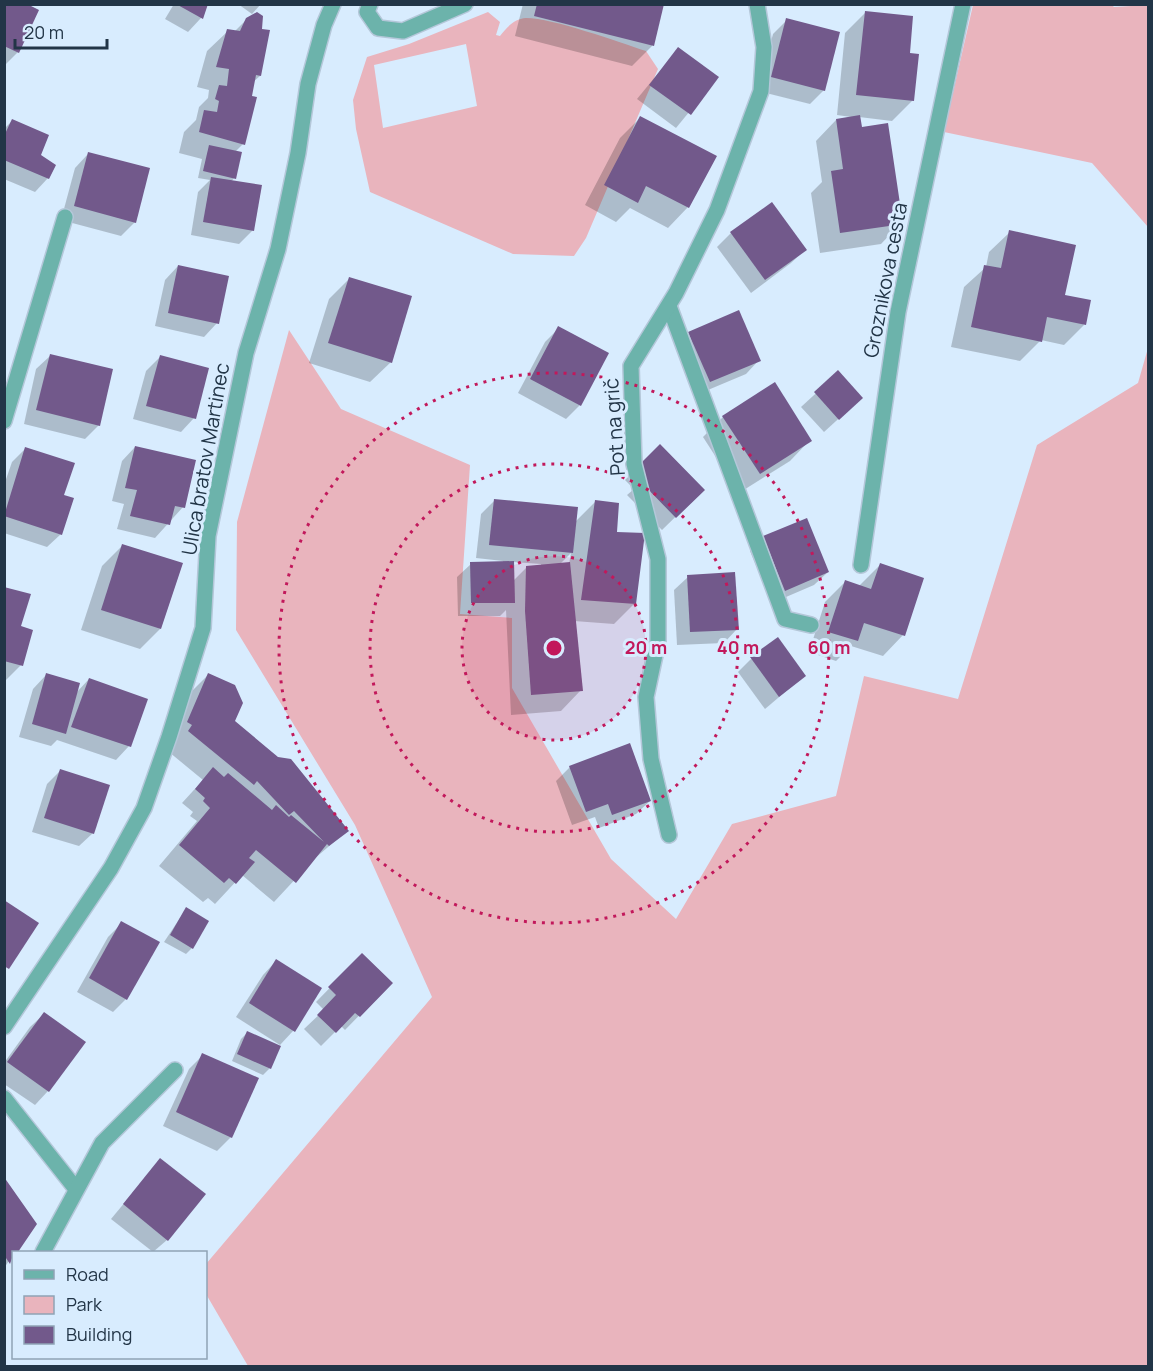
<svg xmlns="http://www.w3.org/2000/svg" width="1153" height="1371" viewBox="0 0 1153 1371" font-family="Manrope,sans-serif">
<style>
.green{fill:#e9b4bd;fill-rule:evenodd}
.shadow{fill:#0003;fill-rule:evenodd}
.building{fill:#72598b}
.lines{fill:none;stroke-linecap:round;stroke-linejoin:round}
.street-casing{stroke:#b4c7d9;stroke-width:18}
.street{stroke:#6cb3ab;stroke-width:15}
.ring{fill:none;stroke:#c2185b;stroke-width:3;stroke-dasharray:3 6}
.labels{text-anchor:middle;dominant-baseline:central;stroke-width:6;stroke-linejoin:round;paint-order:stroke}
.street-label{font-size:20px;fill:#223547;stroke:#d8ecfe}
.centre{fill:#c2185b;stroke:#d8ecfe;stroke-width:3}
.ring-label{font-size:18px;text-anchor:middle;font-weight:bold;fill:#c2185b;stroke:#d8ecfe;stroke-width:6;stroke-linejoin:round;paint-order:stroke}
</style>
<rect width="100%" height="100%" fill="#d8ecfe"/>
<g class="green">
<path d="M1111,4L1114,7L1148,5V227L1092,163L944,132L973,5Z"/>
<path d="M488,12L500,22L496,35L500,36C507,27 514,19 526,18C553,18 618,42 646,51L658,69L586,238L574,256L513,254L370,192L356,129L353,100L367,57L409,44ZM466,44L477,106L383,128L374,65Z"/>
<path d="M289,330L341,409L470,465L460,614L512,618V688L611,859L676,919L732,824L836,796L864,676L958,699L1037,445L1138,383L1148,348V1366H248L206,1294V1264L432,997L355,825L236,630L237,522Z"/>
</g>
<g class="shadow">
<path d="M4,4L18,52L4,66Z"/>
<path d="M174,4H207L201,18L188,32L165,19Z"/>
<path d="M238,4H261L252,14Z"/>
<path d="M523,4H663L652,46L632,66L515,36Z"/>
<path d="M865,13L908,55L913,100L892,121L859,117L861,129L901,223L881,244L820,253L811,193L822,182L816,141L836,120L851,117L837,115L845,33Z"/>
<path d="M247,19L260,76L253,82L243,144L235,152L234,178L231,182L253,230L239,244L191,235L198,192L210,180L198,178L202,159L179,153L184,132L196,120L199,107L208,98L209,90L197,87L207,51L228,31L234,32Z"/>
<path d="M787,20L824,90L810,104L758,91L773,34Z"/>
<path d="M678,49L717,78L676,128L637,99Z"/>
<path d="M640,118L688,207L668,228L630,208L616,222L585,205L620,138Z"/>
<path d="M12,121L48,178L35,192L4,179V129Z"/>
<path d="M88,154L135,222L121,236L61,220L75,168Z"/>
<path d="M1010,232L1084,325L1064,345L1041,340L1020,361L951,347L964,287L986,267L989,252Z"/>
<path d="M731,233L805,250L791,263L751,293L717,247Z"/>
<path d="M178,266L217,323L204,337L155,326L165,280Z"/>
<path d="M349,279L391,362L370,382L309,363L329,299Z"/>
<path d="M559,328L580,405L566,419L518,393L545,342Z"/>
<path d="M689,333L759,360L746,374L696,395L675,347Z"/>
<path d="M50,356L99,425L85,439L24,424L36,369Z"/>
<path d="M160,357L194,418L181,432L133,419L146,371Z"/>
<path d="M838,373L847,411L824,432L801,407Z"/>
<path d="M723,417L810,440L790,461L739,493L703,437Z"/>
<path d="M660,446L703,490L662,530L627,495L634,489L625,480Z"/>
<path d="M135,447L183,507L155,538L117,529L124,504L112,501L122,461Z"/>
<path d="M25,449L61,534L47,547L4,533V485L12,462Z"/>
<path d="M494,501L575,522L596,501L615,533L635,603L614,624L574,621L581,690L561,711L511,715L506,610L500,616H458L457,577L471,564L503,563V561L476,558L481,514ZM571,553L569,564H560ZM513,562L541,564V566L527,567L513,581Z"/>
<path d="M806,520L828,572L814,585L772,603L750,551L764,537Z"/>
<path d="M123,545L160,629L140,649L81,630L102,566Z"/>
<path d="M880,565L922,579L903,635L883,656L851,646L836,661L809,652L825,602L845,582L859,586Z"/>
<path d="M688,577L737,629L724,643L677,645L674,590Z"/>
<path d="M4,588L20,627L21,665L4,682Z"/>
<path d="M751,659L804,676L765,709L738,672Z"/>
<path d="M46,675L76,693L89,679L129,746L116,760L57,740L51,746L19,737L33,689Z"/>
<path d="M208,675L233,722L347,831L314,859L274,902L242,875L215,904L208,898L203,902L159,866L197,821L190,816L193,812L182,803L203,780L169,752L188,695Z"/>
<path d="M570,767L650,801L636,814L599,828L595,817L572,825L556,781Z"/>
<path d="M60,771L93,833L79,846L32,832L47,784Z"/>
<path d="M186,909L192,948L186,954L164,942Z"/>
<path d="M122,923L126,999L113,1012L77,992L108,937Z"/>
<path d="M362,955L391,983L345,1030L341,1026L321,1046L304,1029L324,1010L316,1002Z"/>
<path d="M276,961L320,988L293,1031L280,1045L236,1017L263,975Z"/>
<path d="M44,1014L84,1042L48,1091L35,1105L4,1084V1063L30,1027Z"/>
<path d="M247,1033L270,1068L263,1075L232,1061L241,1039Z"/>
<path d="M203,1055L231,1137L217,1151L163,1126L189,1069Z"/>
<path d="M160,1160L167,1240L153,1252L111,1219Z"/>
<path d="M4,1180L35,1224L4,1268Z"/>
</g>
<g class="building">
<path d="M4,4H27L39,10L19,53L4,46Z"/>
<path d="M176,4H208L203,19Z"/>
<path d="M537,4H664L654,46L534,16Z"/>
<path d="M865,11L913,16L910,53L919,54L914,101L856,95Z"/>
<path d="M257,12L263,16L262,29L270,30L261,76L256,75L252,96L257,97L245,145L199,132L204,110L217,112L219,101L215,99L219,85L227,86L229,69L216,67L227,29L240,31L246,18Z"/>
<path d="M786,18L840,32L825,91L771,77Z"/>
<path d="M678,47L719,77L691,115L649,85Z"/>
<path d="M860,115L862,127L888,123L903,224L840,233L831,171L843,169L836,119Z"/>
<path d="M640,116L717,156L689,208L646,186L638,203L604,185Z"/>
<path d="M12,119L49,135L41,155L56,165L49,179L4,160V136Z"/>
<path d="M209,145L242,152L236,179L203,171Z"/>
<path d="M88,152L150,168L136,223L74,206Z"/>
<path d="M211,177L262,185L254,231L203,222Z"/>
<path d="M772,202L807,250L765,280L730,232Z"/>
<path d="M1009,230L1076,245L1065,295L1091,300L1086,325L1047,317L1042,342L971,327L984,265L1001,268Z"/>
<path d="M178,265L229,276L219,324L168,313Z"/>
<path d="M349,277L412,296L392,363L328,343Z"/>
<path d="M739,310L761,361L710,382L688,332Z"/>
<path d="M558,326L609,353L581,406L530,379Z"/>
<path d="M50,354L113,369L100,426L36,410Z"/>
<path d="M160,355L209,368L196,419L146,406Z"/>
<path d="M838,370L863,398L839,420L814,392Z"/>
<path d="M775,382L812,441L760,474L722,416Z"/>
<path d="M660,444L705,490L676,518L640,481L646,475L638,466Z"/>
<path d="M135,446L196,460L185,508L175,506L170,525L130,516L137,490L125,488Z"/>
<path d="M25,447L75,463L64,495L74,498L62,535L4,516Z"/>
<path d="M494,499L578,507L573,553L489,545Z"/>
<path d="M595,500L619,503L617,532L645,533L636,604L581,600Z"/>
<path d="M807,518L829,572L785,591L763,536Z"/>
<path d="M122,544L183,563L161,629L101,610Z"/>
<path d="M514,561L515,603H471L470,562Z"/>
<path d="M570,562L583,691L531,695L525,611L526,566Z"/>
<path d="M880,563L924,578L905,636L864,623L858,641L828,632L845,580L871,589Z"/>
<path d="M735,572L739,630L690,632L687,575Z"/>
<path d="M4,587L31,594L21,626L33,630L23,666L4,661Z"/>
<path d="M778,637L806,676L779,697L750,657Z"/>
<path d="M46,673L80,683L66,734L32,724Z"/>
<path d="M208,673L235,685L243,703L235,721L278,757L291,759L349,831L329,846L327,844L296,883L256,850L249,858L255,862L236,884L229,878L224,883L179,845L210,808L203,801L205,798L195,789L213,767L224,777L228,773L272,810L276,805L289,817L291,815L324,842L294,811L289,815L257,781L254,785L188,731L192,725L187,722Z"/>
<path d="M89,678L148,699L131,747L71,727Z"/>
<path d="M630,743L651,801L612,815L608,804L586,812L569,766Z"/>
<path d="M60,769L110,785L94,834L44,818Z"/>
<path d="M4,900L39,923L9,969L4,966Z"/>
<path d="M186,907L209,921L193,949L170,935Z"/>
<path d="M121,921L160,942L127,1000L89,978Z"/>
<path d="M362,953L393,983L360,1017L355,1013L336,1033L317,1015L336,995L328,987Z"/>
<path d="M276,959L322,988L295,1032L249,1003Z"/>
<path d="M44,1012L86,1042L49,1092L7,1062Z"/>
<path d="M247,1031L281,1046L271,1069L237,1054Z"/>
<path d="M202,1053L259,1078L232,1138L176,1112Z"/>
<path d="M160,1158L206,1194L168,1241L123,1204Z"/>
<path d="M4,1177L37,1224L18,1252H14L10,1264L4,1255Z"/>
</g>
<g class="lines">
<defs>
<g id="street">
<path d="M370,4L367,12L378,28L403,31L465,4"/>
<path d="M669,306L785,619L811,625"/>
<path d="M4,421L65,217"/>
<path d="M861,565L898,312L963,4"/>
<path d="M669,835L651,759L646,697L658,641V559L634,464L631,366L676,293L717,210L761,91L764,47L757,4"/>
<path d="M4,1027L111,868L144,808L169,737L203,628L208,536L246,353L278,249L298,153L308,84L324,25L333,4"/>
<path d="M4,1098L76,1189"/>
<path d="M43,1252L102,1143L175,1070"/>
</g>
</defs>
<use href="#street" class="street-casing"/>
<use href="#street" class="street"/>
</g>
<circle cx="554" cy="648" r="92" fill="#c2185b" fill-opacity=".12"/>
<g class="ring">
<circle cx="554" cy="648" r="92"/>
<circle cx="554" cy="648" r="184"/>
<circle cx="554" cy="648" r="275"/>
</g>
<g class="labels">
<g class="street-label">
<text transform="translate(885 280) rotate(-79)">Groznikova cesta</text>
<text transform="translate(614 427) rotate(-94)">Pot na grič</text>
<text transform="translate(205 459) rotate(-80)">Ulica bratov Martinec</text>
</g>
</g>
<circle cx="554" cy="648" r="9" class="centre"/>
<g class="ring-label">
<text x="646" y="654">20 m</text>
<text x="738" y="654">40 m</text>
<text x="829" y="654">60 m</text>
</g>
<rect width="1153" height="1371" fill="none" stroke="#223547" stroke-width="12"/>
<rect x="12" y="1251" width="195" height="108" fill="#d8ecfe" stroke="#8fa3b5" stroke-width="1.5"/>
<rect x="24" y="1270" width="30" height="9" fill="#6cb3ab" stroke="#8fa3b5" stroke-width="1.5"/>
<text x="66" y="1281" font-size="18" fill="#223547">Road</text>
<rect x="24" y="1296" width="30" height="18" fill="#e9b4bd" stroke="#8fa3b5" stroke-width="1.5"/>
<text x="66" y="1311" font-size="18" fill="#223547">Park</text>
<rect x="24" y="1326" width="30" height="18" fill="#72598b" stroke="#8fa3b5" stroke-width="1.5"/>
<text x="66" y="1341" font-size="18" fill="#223547">Building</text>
<path d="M15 39v9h92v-9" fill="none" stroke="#223547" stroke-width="3"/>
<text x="24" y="39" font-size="18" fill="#223547" stroke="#d8ecfe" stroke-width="4.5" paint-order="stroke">20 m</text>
</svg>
